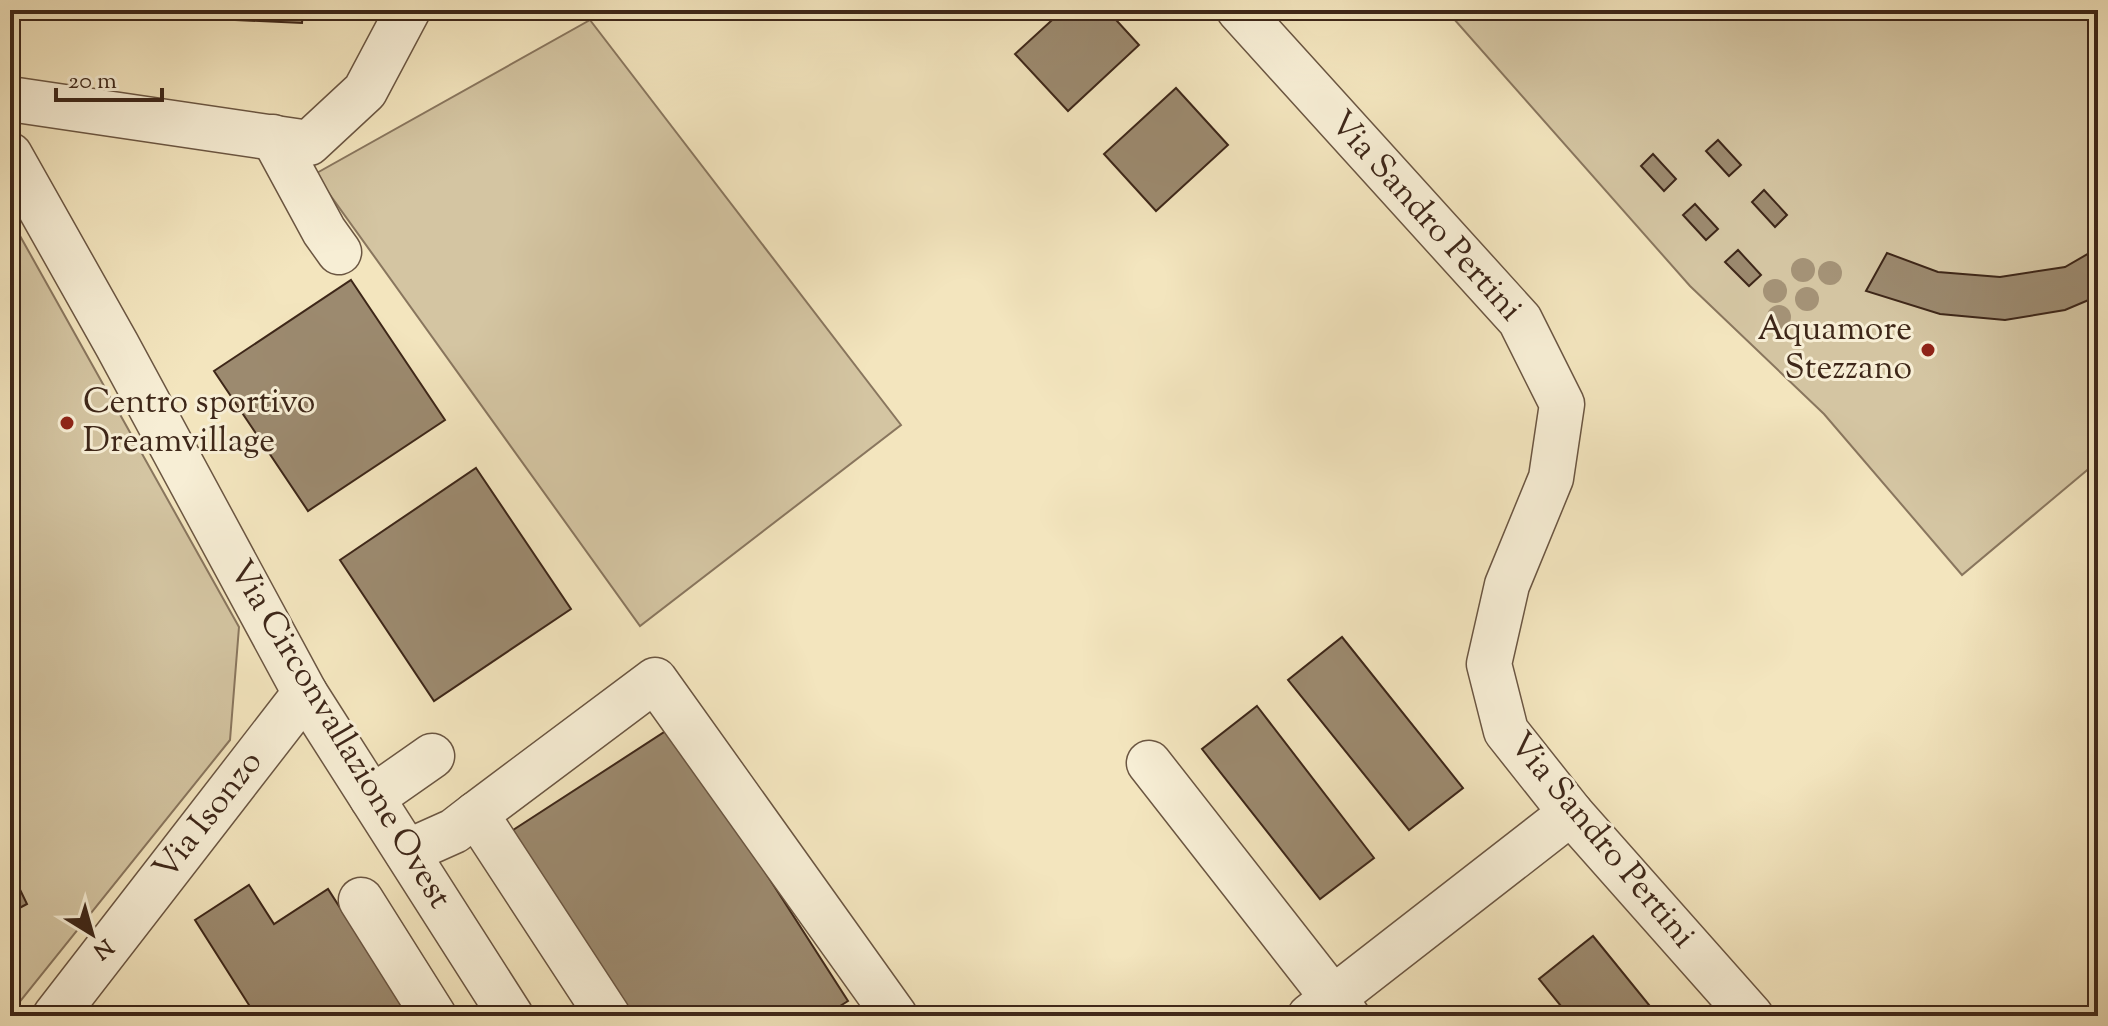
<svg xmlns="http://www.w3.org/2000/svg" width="2108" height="1026" viewBox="0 0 2108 1026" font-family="'Sorts Mill Goudy',serif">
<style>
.green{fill:#d4c5a2;stroke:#89765e;stroke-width:2}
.building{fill:#9c8a6f;stroke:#3e2719;stroke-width:2}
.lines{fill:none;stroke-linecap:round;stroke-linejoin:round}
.minor-casing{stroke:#6b5642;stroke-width:47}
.minor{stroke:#f7eed5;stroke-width:44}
.tree{fill:#a49276}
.poi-dot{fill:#8f2418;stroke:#f7eed5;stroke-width:3}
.labels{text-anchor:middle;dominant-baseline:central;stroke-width:6;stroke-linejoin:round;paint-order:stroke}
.street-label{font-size:34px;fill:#3e2719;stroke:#f7eed5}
.poi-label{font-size:34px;fill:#3e2719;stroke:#f7eed5;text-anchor:end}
</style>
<rect width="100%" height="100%" fill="#f3e5be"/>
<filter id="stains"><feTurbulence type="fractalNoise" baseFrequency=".0025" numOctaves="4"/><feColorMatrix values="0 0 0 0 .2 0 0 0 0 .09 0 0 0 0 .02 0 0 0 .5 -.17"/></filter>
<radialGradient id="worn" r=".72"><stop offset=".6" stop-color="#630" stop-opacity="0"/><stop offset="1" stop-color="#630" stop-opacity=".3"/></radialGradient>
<g class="green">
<path d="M1446,10H2098V461L1962,575L1824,414L1690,286Z"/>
<path d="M590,20L901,425L640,626L315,174Z"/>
<path d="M10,218L239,627L230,740L10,1014Z"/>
</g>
<g class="building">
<path d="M237,10H303L302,23L236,20Z"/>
<path d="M1063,10H1107L1139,45L1068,111L1015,54Z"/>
<path d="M1176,88L1228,145L1156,211L1104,154Z"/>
<path d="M1718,140L1741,165L1729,176L1706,151Z"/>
<path d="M1653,154L1676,179L1664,191L1641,166Z"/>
<path d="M1764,190L1787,215L1775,227L1752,202Z"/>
<path d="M1695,204L1718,229L1706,240L1683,215Z"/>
<path d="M2098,248V296L2065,310L2005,320L1940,314L1866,291L1887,253L1938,272L2000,277L2065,267Z"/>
<path d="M1738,250L1761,275L1749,286L1725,262Z"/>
<path d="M351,280L445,420L308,511L214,371Z"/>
<path d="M476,468L571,609L434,701L340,560Z"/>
<path d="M1342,637L1463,788L1409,830L1288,680Z"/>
<path d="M1257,706L1374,858L1320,899L1202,749Z"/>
<path d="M672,727L848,1001L824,1016H628L510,832Z"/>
<path d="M10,869L27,904L10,913Z"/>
<path d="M249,885L274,924L328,889L409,1016H256L195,920Z"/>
<path d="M1593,936L1658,1016H1569L1539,979Z"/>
</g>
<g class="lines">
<defs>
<g id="minor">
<path d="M1239,10L1520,320L1562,404L1551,478L1507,585L1489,664L1506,731L1571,813L1751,1016"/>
<path d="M10,99L309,143L365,91L408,10"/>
<path d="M273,137L324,231L339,252"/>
<path d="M10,155L117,345L305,693L511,1016"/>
<path d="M1149,763L1347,1016"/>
<path d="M372,798L432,756"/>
<path d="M407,852L454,831L476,814"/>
<path d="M361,900L434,1016"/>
<path d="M55,1016L305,693"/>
<path d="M608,1016L476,814L655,680L895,1016"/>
<path d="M1310,1016L1571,813"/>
</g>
</defs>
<use href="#minor" class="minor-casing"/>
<use href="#minor" class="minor"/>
</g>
<g class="tree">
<circle cx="1803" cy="270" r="12"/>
<circle cx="1830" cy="273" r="12"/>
<circle cx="1775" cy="291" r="12"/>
<circle cx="1807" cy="299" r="12"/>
<circle cx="1779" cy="317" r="12"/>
</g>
<g class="poi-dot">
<circle cx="1928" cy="350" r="8"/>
<circle cx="67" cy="423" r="8"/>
</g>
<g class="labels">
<g class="street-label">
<text transform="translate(1425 217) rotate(48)">Via Sandro Pertini</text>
<text transform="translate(339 735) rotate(59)">Via Circonvallazione Ovest</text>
<text transform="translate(209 816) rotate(-52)">Via Isonzo</text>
<text transform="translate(1601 841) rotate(50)">Via Sandro Pertini</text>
</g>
<g class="poi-label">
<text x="1912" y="330">Aquamore<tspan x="1912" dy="39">Stezzano</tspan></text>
<text x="83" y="403" text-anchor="start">Centro sportivo<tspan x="83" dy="39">Dreamvillage</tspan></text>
</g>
</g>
<rect width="2108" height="1026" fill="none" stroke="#f3e5be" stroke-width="40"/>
<rect x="12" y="12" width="2084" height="1002" fill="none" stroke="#3e2719" stroke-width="4"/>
<rect x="20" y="20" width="2068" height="986" fill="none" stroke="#3e2719" stroke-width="2"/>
<g transform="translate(92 934) rotate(143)" stroke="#f7eed5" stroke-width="6" paint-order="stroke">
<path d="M0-6L14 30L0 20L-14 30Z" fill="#3e2719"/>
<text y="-12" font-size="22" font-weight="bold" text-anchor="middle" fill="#3e2719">N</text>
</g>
<path d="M56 88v12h106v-12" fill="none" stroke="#3e2719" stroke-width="4"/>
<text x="68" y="88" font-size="24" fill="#3e2719" stroke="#f7eed5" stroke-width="6" paint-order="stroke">20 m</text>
<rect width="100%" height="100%" filter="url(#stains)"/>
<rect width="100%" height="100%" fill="url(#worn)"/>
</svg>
